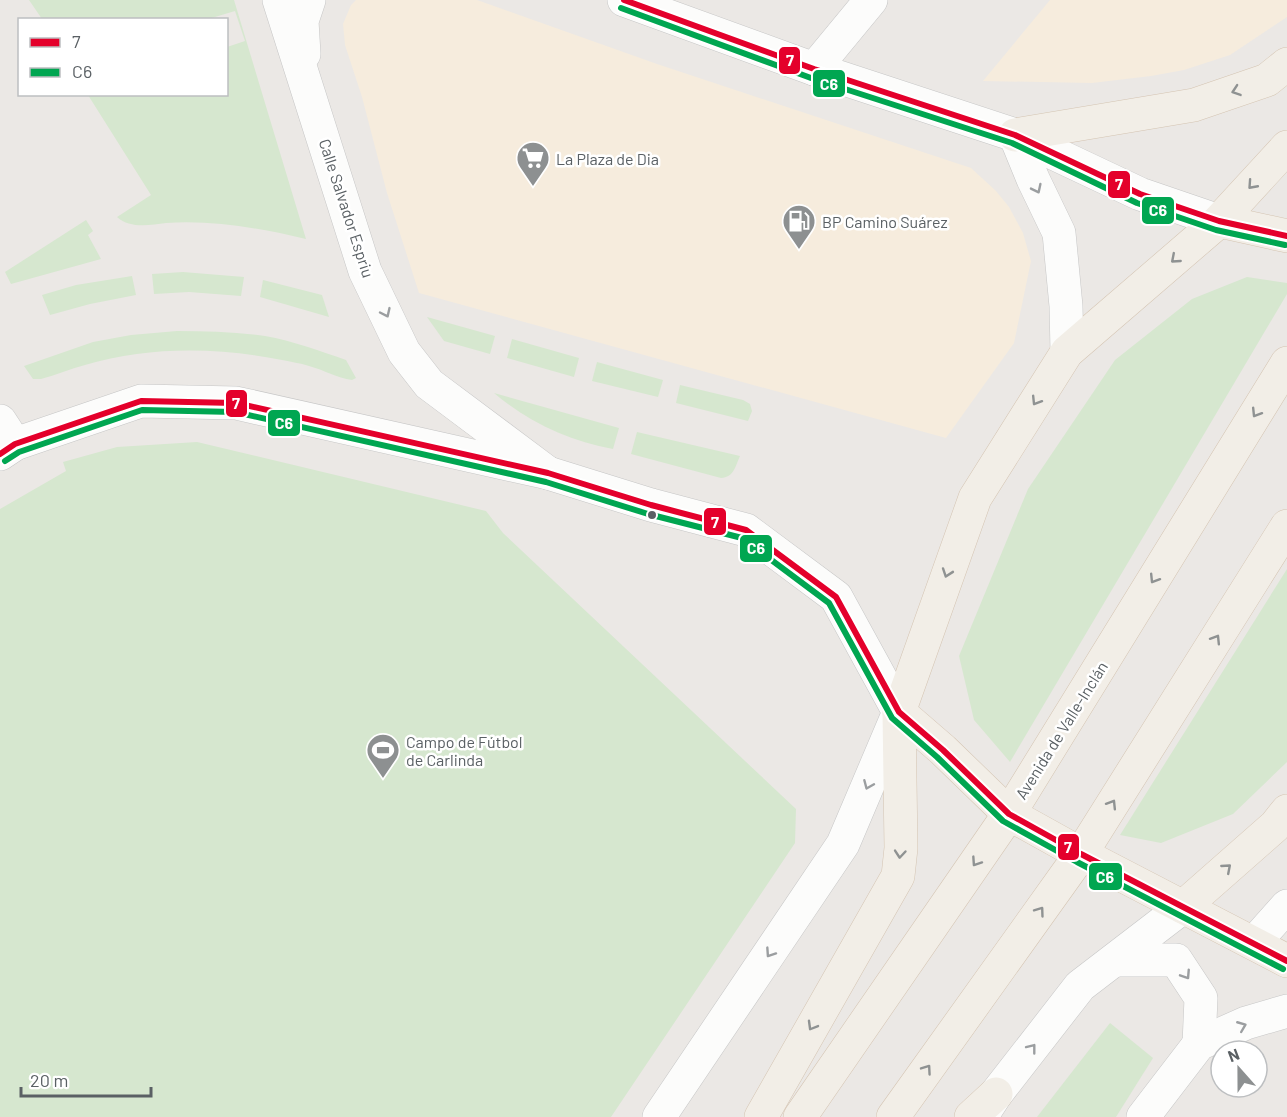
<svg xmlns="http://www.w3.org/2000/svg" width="1287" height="1117" viewBox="0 0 1287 1117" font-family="Barlow,sans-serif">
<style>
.commercial{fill:#f6ecdd}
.green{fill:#d6e7cf}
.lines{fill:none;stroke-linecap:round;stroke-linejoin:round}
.street-casing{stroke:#c6c6c6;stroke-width:34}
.secondary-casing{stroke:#c6c6c6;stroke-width:34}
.primary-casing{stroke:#d4c4b2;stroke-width:34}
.street{stroke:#fcfcfb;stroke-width:33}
.secondary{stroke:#fcfcfb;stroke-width:33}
.primary{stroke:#f2eee7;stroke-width:33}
.bus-1-casing{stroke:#fff;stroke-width:10}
.bus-2-casing{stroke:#fff;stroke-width:10}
.bus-1{stroke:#e4002b;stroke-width:6}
.bus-2{stroke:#00a651;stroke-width:6}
.oneway{stroke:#8f9292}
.oneway2{stroke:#9b9ea0}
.bus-dot{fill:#5a6064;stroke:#fff;stroke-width:2}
.labels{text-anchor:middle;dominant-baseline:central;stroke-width:5;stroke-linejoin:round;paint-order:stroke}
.poi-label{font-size:16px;fill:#5a6064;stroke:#fff;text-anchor:start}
.street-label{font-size:16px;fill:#5a6064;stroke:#fff}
.line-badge{stroke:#fff;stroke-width:2}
.badge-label{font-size:16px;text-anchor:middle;font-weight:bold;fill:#fff}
</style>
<rect width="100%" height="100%" fill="#ebe8e5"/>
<g class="commercial">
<path d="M356,0H477L657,64L971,168L996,191L1009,207L1023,233L1031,261L1014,343L946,438L419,293L387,193L362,97L345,45L343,24L351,5Z"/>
<path d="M1050,0H1287V17L1230,55L1184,70L1151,76L1092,83L983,81Z"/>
</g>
<g class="green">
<path d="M29,0H234L306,239C259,228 214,220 166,223C150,225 130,229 117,217L151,195L88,95L226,94L227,47L245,41L235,11L205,20L42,19Z"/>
<path d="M86,220L93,231L88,235L101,259L11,284L5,272Z"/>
<path d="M183,272L244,277L241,296L189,292L154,294L152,274Z"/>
<path d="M132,276L136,295L90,304L50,315L42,295L76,285Z"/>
<path d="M1247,277L1287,283V294L1010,762L974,720L959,656L1028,489L1115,360L1192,299Z"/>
<path d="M263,280L322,295L329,317L260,297Z"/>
<path d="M427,317L495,336L490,354L444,341Z"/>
<path d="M177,331C207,331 236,332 265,336C293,341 320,351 346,360L356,378L352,380C337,378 324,370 309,366C300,363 291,362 282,360C217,347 149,346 85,365C70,369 56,375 41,379H33L24,366L93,342L131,335Z"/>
<path d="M512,339L579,358L574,377L507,358Z"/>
<path d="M597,362L663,380L658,397L592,381Z"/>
<path d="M680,385L743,400L750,404L752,411L748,421L676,403Z"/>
<path d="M494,393L619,428L613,449C569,441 528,422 494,393Z"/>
<path d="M637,432L740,456C735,467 734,477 721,478L631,454Z"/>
<path d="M197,442L486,511L503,533L796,809L795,843L611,1117H0V509L66,471L63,462L117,447Z"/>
<path d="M1287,569V762L1233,814L1161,843L1120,835Z"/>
<path d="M1110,1023L1153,1058L1116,1117H1037Z"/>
</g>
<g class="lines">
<defs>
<g id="street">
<path d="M279,0L365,271L404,352L429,384L548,473"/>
<path d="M304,54L302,21L309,0"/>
<path d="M814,69L871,0"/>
<path d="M1254,943L1287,906"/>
<path d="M1115,960H1176L1201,998L1199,1044"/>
<path d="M1143,1117L1199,1044L1246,1023L1287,1011"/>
</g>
<g id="secondary">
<path d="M624,0L814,69L1015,135L1140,194L1219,221"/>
<path d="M1015,135L1033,179L1059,233L1066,306L1067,352"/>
<path d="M0,421L15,444"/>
<path d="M0,454L15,444L141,401L236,403L548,473L651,505L746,530L836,597L899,712L843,844L659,1117"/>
<path d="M981,1117L996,1094L1080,986L1183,907"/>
</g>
<g id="primary">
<path d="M1015,135L1194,105L1267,80L1287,64"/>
<path d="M1219,221L1287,236"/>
<path d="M899,712L943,750L1009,814L1081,854L1287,961"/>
<path d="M1183,907L1275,826L1287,811"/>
<path d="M761,1117L898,876L901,848L899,712L975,498L1067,352L1219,221L1287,147"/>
<path d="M800,1117L1009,814L1287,363"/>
<path d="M893,1117L1081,854L1287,526"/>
<path d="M971,1117L996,1094"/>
</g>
</defs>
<use href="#street" class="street-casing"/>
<use href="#secondary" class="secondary-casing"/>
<use href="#primary" class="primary-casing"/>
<use href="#street" class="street"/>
<use href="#secondary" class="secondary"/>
<use href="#primary" class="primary"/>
<defs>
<g id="bus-1">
<path d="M624,0L814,69L1015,135L1140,194L1219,221L1287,236"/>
<path d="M0,454L15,444L141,401L236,403L548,473L651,505L746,530L836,597L899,712L943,750L1009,814L1081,854L1287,961"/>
</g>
<g id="bus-2">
<path d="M621,8L811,78L1012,143L1137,203L1216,230L1285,245"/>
<path d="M5,461L19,452L142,410L235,412L546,482L648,514L742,538L829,603L892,718L937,757L1003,821L1077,862L1283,969"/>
</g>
</defs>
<use href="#bus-1" class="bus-1-casing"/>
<use href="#bus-2" class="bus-2-casing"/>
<use href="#bus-1" class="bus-1"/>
<use href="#bus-2" class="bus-2"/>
</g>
<defs><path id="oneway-chevron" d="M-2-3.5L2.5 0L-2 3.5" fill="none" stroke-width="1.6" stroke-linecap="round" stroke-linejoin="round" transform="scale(1.5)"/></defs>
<g class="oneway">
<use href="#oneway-chevron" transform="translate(1236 91) rotate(161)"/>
<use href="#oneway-chevron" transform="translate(1252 185) rotate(132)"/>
<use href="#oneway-chevron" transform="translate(1175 259) rotate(139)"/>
<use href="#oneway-chevron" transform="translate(1036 401) rotate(122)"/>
<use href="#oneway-chevron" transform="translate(1256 413) rotate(122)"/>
<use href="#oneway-chevron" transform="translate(947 573) rotate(109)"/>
<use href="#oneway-chevron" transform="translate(1154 579) rotate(122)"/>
<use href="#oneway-chevron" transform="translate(1216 639) rotate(-58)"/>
<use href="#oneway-chevron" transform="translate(1112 804) rotate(-58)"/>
<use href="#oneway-chevron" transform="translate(900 854) rotate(95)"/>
<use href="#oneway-chevron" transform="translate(976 862) rotate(124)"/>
<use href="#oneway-chevron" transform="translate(1227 868) rotate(-41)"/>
<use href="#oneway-chevron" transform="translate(1040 911) rotate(-54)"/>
<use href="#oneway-chevron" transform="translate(812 1026) rotate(120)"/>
<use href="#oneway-chevron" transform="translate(927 1069) rotate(-55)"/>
</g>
<g class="oneway2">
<use href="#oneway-chevron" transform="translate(1037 189) rotate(64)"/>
<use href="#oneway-chevron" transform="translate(386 313) rotate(65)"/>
<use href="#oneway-chevron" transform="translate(868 785) rotate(113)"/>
<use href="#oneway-chevron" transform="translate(770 953) rotate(124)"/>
<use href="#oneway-chevron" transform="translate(1186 975) rotate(57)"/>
<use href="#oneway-chevron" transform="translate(1242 1026) rotate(-22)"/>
<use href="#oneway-chevron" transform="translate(1032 1048) rotate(-52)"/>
</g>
<defs>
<symbol id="supermarket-pin" viewBox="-11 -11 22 30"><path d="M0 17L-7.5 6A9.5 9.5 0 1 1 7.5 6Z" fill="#8d9091" stroke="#fff"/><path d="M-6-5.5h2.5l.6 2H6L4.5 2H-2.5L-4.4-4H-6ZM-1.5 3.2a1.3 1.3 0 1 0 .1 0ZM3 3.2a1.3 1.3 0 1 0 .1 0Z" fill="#fff"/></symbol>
<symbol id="fuel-pin" viewBox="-11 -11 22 30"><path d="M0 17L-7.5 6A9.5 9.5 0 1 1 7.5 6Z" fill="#8d9091" stroke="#fff"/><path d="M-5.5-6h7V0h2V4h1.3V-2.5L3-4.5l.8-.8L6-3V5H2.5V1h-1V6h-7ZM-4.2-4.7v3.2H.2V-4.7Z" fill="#fff"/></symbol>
<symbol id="stadium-pin" viewBox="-11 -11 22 30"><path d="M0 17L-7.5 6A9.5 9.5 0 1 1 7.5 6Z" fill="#8d9091" stroke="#fff"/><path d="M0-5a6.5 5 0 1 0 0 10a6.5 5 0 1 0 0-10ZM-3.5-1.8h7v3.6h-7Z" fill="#fff"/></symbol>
</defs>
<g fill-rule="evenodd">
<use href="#supermarket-pin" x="514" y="139" width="38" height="52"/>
<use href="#fuel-pin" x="780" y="202" width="38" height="52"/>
<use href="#stadium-pin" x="364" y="731" width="38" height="52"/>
</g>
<circle class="bus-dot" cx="652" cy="515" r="5"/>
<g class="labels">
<g class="poi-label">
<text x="556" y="158">La Plaza de Dia</text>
<text x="822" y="221">BP Camino Suárez</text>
<text x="406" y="741">Campo de Fútbol<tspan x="406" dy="18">de Carlinda</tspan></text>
</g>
<g class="street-label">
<text transform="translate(347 208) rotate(72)">Calle Salvador Espriu</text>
<text transform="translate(1061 730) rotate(-58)">Avenida de Valle-Inclán</text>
</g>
</g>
<g class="line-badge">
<rect x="778" y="46" width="23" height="29" rx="6" fill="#e4002b"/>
<rect x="812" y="69" width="34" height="29" rx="6" fill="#00a651"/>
<rect x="1107" y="170" width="24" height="29" rx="6" fill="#e4002b"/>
<rect x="1141" y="196" width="34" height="29" rx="6" fill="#00a651"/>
<rect x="225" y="389" width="23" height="29" rx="6" fill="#e4002b"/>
<rect x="267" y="409" width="34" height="28" rx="6" fill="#00a651"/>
<rect x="703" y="507" width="24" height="29" rx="6" fill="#e4002b"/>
<rect x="739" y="534" width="34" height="29" rx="6" fill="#00a651"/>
<rect x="1057" y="833" width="23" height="28" rx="6" fill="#e4002b"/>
<rect x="1088" y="862" width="35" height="29" rx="6" fill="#00a651"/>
</g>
<g class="badge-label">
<text x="790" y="66">7</text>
<text x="829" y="90">C6</text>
<text x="1119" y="190">7</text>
<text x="1158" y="216">C6</text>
<text x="236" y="409">7</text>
<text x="284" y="429">C6</text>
<text x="715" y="528">7</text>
<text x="756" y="554">C6</text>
<text x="1068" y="853">7</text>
<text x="1105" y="883">C6</text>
</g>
<rect x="18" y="18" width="210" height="78" fill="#ffffff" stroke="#bdbfc1" stroke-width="1.5"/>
<rect x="30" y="38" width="30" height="9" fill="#e4002b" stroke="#bdbfc1" stroke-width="1.5"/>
<text x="72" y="48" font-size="18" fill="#5a6064">7</text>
<rect x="30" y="68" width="30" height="9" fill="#00a651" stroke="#bdbfc1" stroke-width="1.5"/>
<text x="72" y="78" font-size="18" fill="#5a6064">C6</text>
<g transform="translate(1239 1069) rotate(339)"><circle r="28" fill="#ffffff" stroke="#bdbfc1" stroke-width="1.5"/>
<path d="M0-4.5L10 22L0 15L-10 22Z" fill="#8d9091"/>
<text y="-9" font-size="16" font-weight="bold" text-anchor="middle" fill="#5a6064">N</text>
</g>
<path d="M21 1087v9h130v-9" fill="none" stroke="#5a6064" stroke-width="3"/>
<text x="30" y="1087" font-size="18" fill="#5a6064" stroke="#ffffff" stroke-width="4.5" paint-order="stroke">20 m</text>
</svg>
